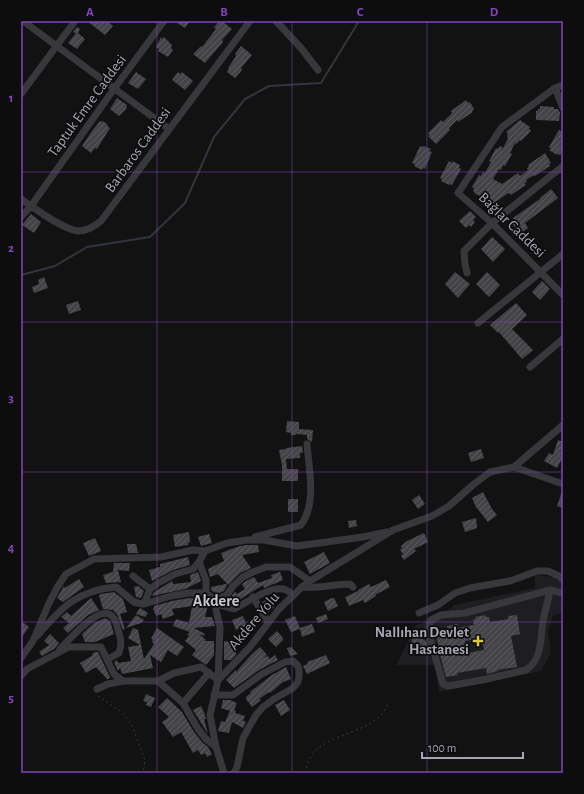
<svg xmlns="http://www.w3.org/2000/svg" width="584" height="794" viewBox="0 0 584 794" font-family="'Alegreya Sans',sans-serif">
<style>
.built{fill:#1e1e20}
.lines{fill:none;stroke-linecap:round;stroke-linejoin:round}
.stream{stroke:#31363e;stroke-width:2}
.building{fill:url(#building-hatch);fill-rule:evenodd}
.path{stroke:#3b3c40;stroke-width:1;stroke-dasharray:2 3;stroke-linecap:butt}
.minor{stroke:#38383c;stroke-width:7}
.grid{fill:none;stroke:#8344bc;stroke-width:1;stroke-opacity:0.55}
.poi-dot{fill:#d9c643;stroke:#0d0d0e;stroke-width:1.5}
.labels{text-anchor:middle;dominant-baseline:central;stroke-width:3.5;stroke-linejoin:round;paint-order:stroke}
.street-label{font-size:15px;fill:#a5a6b2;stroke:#0d0d0e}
.poi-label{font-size:15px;font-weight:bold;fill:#a5a6b2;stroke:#0d0d0e;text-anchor:end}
.neighbourhood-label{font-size:16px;font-weight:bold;fill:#c5c6ce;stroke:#0d0d0e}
.neatline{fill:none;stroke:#8344bc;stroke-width:1.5}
.grid-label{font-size:13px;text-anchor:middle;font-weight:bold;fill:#8344bc}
</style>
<defs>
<pattern id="building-hatch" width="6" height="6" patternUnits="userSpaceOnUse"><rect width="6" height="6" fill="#444448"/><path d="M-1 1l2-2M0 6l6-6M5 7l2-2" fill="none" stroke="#5c5c60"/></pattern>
</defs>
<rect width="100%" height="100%" fill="#121213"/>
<path class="built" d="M535,575L561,578L563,585V612L553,616L548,630L551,653L541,671L439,692L435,665H396L416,625L423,623L427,619L450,609L454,605L535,588Z"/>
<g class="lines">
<path class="stream" d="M21,275L55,266L87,247L150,237L185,203L214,137L245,99L269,86L321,83L359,21"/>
</g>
<g class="building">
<path d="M87,21H107L113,26L105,35Z"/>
<path d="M174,21H190L185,28Z"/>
<path d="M219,21H222L232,29L222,40L223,42L205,63L193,54L201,46L202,47L216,29L214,28L215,26Z"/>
<path d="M77,27L80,29L78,33L85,39L77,49L68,43L76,33L73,32Z"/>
<path d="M161,37L162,39L164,37L172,45L171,48L173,50L168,57L158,51L159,49L156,47Z"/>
<path d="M241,46L252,55L241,68L242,70L235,78L227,72L229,69L228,68L236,56L235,54Z"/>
<path d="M136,72L146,79L138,89L128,83Z"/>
<path d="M178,72L180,74L182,72L193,81L185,90L172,80Z"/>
<path d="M117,98L127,105L126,107L127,108L119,116L110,109Z"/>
<path d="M466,100L468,103L470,102L474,109L472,111L473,112L458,122L457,120L449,128L450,130L436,144L428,136L430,135L428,133L441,120L443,122L452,113L451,111Z"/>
<path d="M540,106L554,107V109H558L560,113L559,121L536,120V111H538V109H540Z"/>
<path d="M520,120L530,127L529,129L531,131L521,141L520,140L516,144L515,143L510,153L512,154L505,166L503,165L501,170L499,169L493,179L502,184L518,173L520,176L528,170L527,168L529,167L528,165L545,153L551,163L549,164L550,166L535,176L534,175L526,180L527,182L524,183L526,185L511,195L509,193L507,194L491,205L483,194L482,197L474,193L475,192L473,191L474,188L472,187L479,175L481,176L483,172L485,173L491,162L489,161L496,148L498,149L500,146L503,148L508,139L507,136L508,134L506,132Z"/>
<path d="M100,121L102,122L103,121L108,125L107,126L110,128L97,149L95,148L91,153L82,146L92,131Z"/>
<path d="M559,130L563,132V150L560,155L558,154L557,155L549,150L551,149L549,147Z"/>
<path d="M420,146L423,147L424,146L431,149L429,151L432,152L425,169L423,168L422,170L414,166L415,164L412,163Z"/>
<path d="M449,161L452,163V161L460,165L459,168L461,169L452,185L450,184L449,185L441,181L442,179L440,178Z"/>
<path d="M551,189L558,198L525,223L528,228L520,234L511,222L514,220L513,218L540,199V198Z"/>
<path d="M470,211L476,217L473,220L475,222L471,227L469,225L466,228L459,221Z"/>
<path d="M31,214L41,222L34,233L22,225Z"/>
<path d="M492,237L505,249L493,262L481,249Z"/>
<path d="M455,272L470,284L458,298L445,284Z"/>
<path d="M487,272L500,285L489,297L476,284Z"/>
<path d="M44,277L48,288L34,293L32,287L39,284L38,280Z"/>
<path d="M542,281L550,289L540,300L532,292Z"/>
<path d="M78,301L81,310L69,314L66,305Z"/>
<path d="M516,303L527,315L512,329L533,350L522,359L499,332L498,333L490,325Z"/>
<path d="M287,421L299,422V429L313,430L312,442L307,439V435L296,434V435H291V433L286,432Z"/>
<path d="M558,440L563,442V457L557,468L544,461L549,453L553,455Z"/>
<path d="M302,446L303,453H300V458L286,459L287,469H298V481H282V465L279,450L286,449V448Z"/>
<path d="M481,449L484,458L471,462L468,453Z"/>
<path d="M562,491H563V508L557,506Z"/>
<path d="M483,492L492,509L497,515L488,522L476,507L472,498Z"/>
<path d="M419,495L425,504L418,509L412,500Z"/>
<rect x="288" y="499" width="10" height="13"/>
<path d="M476,518L477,528L465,532L462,522Z"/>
<path d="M356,520L357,526L349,528L348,521Z"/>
<path d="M189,532L190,542L188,543V545L175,547L173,535Z"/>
<path d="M424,533L428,542L414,549L416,551L404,560L401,556L403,554L400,550L402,548L401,546L407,541Z"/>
<path d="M209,534L212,543L201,546L198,537Z"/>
<path d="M95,538L101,551L89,556L83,543Z"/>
<path d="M127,544H136L138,553H128Z"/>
<path d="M247,545H258L259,552L242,555L251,568L240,573L228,585L218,574L210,577L208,569L224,561L221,553L240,546Z"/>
<path d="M324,552L330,563L310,574L304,562Z"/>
<path d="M188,557L190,565L173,570L152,581L149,570L160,567V564Z"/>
<path d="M114,563H130L129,571L118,570L121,582L106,583L103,575L113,572Z"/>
<path d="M198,572L201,581L185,589L152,596L154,592L172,581L173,584L191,582L190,575Z"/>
<path d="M280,572L283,580L264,588L263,585L234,603L229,599L235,592L237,594L245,589L242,584L246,581L254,577L258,583L272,578L271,575Z"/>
<path d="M79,579L84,587L63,602L57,598L64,586L65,588Z"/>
<path d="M386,580L390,587L375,595L376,596L365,603L363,600L349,606L345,597L358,591V590L369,584L371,587Z"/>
<path d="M226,584L227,585L224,591L217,594L211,590V587Z"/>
<path d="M138,586L144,591L141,598L136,597L134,587Z"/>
<path d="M114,592L123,599L127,612L120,614L125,629L123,630L117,614L113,610L103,609L99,596L101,594Z"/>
<path d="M273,596L277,602L274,604L275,606L268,613L262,602Z"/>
<path d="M91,598L99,610L88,615L68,633L63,628L69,623L61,617L67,612L71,616Z"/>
<path d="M189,598L206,599V604L208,605L205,617H212L215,626L194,628L205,634L204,636L199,634L206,640L204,641H214V655L206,665L192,655L196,650L185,641L189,636L187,635L190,632L173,626L176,619L189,623L192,606L172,609L174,615L163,619L161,614L156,616L153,609L154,608V606L172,601Z"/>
<path d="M332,598H334L338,606L328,611L324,602Z"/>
<path d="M140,608L148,613L145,617L136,614Z"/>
<path d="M326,614L328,619L318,623L316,618Z"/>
<path d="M136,615L144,620L141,623L126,628Z"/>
<path d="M486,615V617H489L490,622L509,619L508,616L517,615L520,634L511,636L517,667L497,670L498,671L487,674L486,668L457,673L458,675L446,677L440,655L436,633L448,630L447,626L458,624V628L474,625L473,619H476L475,617ZM482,638L484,650L468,653L465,641Z"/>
<path d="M243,616L247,626L236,630L232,620Z"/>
<path d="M295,616L300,628L312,624L315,632L302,637L300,629L291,632L285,620Z"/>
<path d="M105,618L110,621L114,634L95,642H85L82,634L94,623Z"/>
<path d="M21,621L29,627L21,638Z"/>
<path d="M133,628L138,630L144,659L154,644L152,642L153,640L151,638L157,628L184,647L177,656L168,650L161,662L150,655L153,668L122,674L120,668L118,671L114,662L117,660L118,663L131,661L128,647L140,645L128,638Z"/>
<path d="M277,631L283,638V640L276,647L268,639Z"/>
<path d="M50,634L59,643L54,649L42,656L39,652L49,645L44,641Z"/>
<path d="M414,635L426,641L427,645L425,649L411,642Z"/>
<path d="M224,641L231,642V648H236V655L231,660H224Z"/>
<path d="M260,647L267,655L264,658L268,656L270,659L275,655L278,660L259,670L234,688L226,680L236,670V672L251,655Z"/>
<path d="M291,647L298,654L290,656L287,648Z"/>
<path d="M95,652H98L110,677L109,679H107L96,667L86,673L80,663L93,655L92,654Z"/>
<path d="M326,655L330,663L307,674L303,666L308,664L307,662Z"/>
<path d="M286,667L291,679L283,682L270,693L269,692L259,699L261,700L252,707L246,699V697L251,693L250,692L272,675Z"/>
<path d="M146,694L155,698L151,707L146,705L147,702L143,701Z"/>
<path d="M167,698L182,712L194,732L202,742L208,747L212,754L207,757L205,753L201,755L198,750L193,753L181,732L173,737L162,722L169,717L158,707Z"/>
<path d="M223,700H230L237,703L234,710L236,711L235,713L245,716L243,721L246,722L243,728L232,722L229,733L218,731L221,721L225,722L230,711L221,708Z"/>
<path d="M284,700L290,710L281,716L275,705Z"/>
<path d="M201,706L205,715L206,719H204L208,734L193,710Z"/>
</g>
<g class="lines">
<g class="path">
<path d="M98,696L123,713L132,725L145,760L143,773"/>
<path d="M306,773C308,729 375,740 388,703"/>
</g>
<g class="minor">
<path d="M23,21L169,129"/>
<path d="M276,21L301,48L318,70"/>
<path d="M563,85L555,88L502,127L458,193L492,223L563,295"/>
<path d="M555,88L563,108"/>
<path d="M21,94L75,21"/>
<path d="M21,199C34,208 62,229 78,231C87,231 95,226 101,221L250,21"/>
<path d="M21,217L31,206L114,89L164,21"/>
<path d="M467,273L465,264L464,251L492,223L563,166"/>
<path d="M478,323L563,254"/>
<path d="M530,367L563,339"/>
<path d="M514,467L563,484"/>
<path d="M255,537L301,525C317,503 309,470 307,444"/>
<path d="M199,562L206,580V593"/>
<path d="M133,576L150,589"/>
<path d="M302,587C318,589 334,584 350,584L353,587"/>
<path d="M550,590C548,601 545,611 543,621C540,638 543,659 526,670L482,680L448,686L443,684L428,631L431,620L441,615L465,613L550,590L563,593"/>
<path d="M253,597L268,622"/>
<path d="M216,601V610L220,627L218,680"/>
<path d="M144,604L150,589L158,583L175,574L193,569L199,562L205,551"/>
<path d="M216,604L234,609C246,603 273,584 286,590C289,591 291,594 293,596"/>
<path d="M419,613L438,605L455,593L470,588L510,581L537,571H548L559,576L563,580"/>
<path d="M37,636C61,608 77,590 116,587L134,602L138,603L144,604L171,596L189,593H206L216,600L227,595L233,586L243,577L253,572L266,567H290L310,581"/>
<path d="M60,649C69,640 98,605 111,615C115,618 116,623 117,626C120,637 123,642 119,653L108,659"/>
<path d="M21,658L33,641L49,603L58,586L66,574L94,559L161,557L193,550L205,551L227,543L247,540H264L297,546L363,537L387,532"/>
<path d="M21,676L27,669L69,647H101L114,674L123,681H158L183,703L198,729L206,739L216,747"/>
<path d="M158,681L174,673L201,667L218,680"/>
<path d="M97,689L108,684L123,681"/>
<path d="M214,695H233L262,674L285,662L293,661L298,666L299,670V676L298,682L293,688L274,699L263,707L256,715L243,738L237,767L234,773"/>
<path d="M183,703L209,673"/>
<path d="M224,773L216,747L210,715L218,680L250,647L279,609L302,587L310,581L385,535L393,530L432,516L449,506L474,484L490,472L514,467L563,425"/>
</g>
</g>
<path class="grid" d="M157,21V773M292,21V773M427,21V773M21,172H563M21,322H563M21,472H563M21,622H563"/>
<path class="poi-dot" d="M476 635h4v4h4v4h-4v4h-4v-4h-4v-4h4z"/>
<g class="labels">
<g class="street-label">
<text transform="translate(87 106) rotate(-54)">Taptuk Emre Caddesi</text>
<text transform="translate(138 150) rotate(-54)">Barbaros Caddesi</text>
<text transform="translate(512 225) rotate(44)">Bağlar Caddesi</text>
<text transform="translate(254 621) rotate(-50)">Akdere Yolu</text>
</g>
<g class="poi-label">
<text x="469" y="632">Nallıhan Devlet<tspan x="469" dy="17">Hastanesi</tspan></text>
</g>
<g class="neighbourhood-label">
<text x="216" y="601">Akdere</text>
</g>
</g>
<rect width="584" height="794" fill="none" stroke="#0d0d0e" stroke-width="44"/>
<path d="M422 752v6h101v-6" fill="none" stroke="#a5a6b2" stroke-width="2"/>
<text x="428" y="752" font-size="12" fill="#a5a6b2" stroke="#0d0d0e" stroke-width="3" paint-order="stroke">100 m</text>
<rect x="22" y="22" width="540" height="750" class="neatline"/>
<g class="grid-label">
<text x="90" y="16">A</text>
<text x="224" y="16">B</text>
<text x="360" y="16">C</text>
<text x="494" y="16">D</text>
<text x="11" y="102">1</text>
<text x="11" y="252">2</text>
<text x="11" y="402">3</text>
<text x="11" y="552">4</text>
<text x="11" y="702">5</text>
</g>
</svg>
